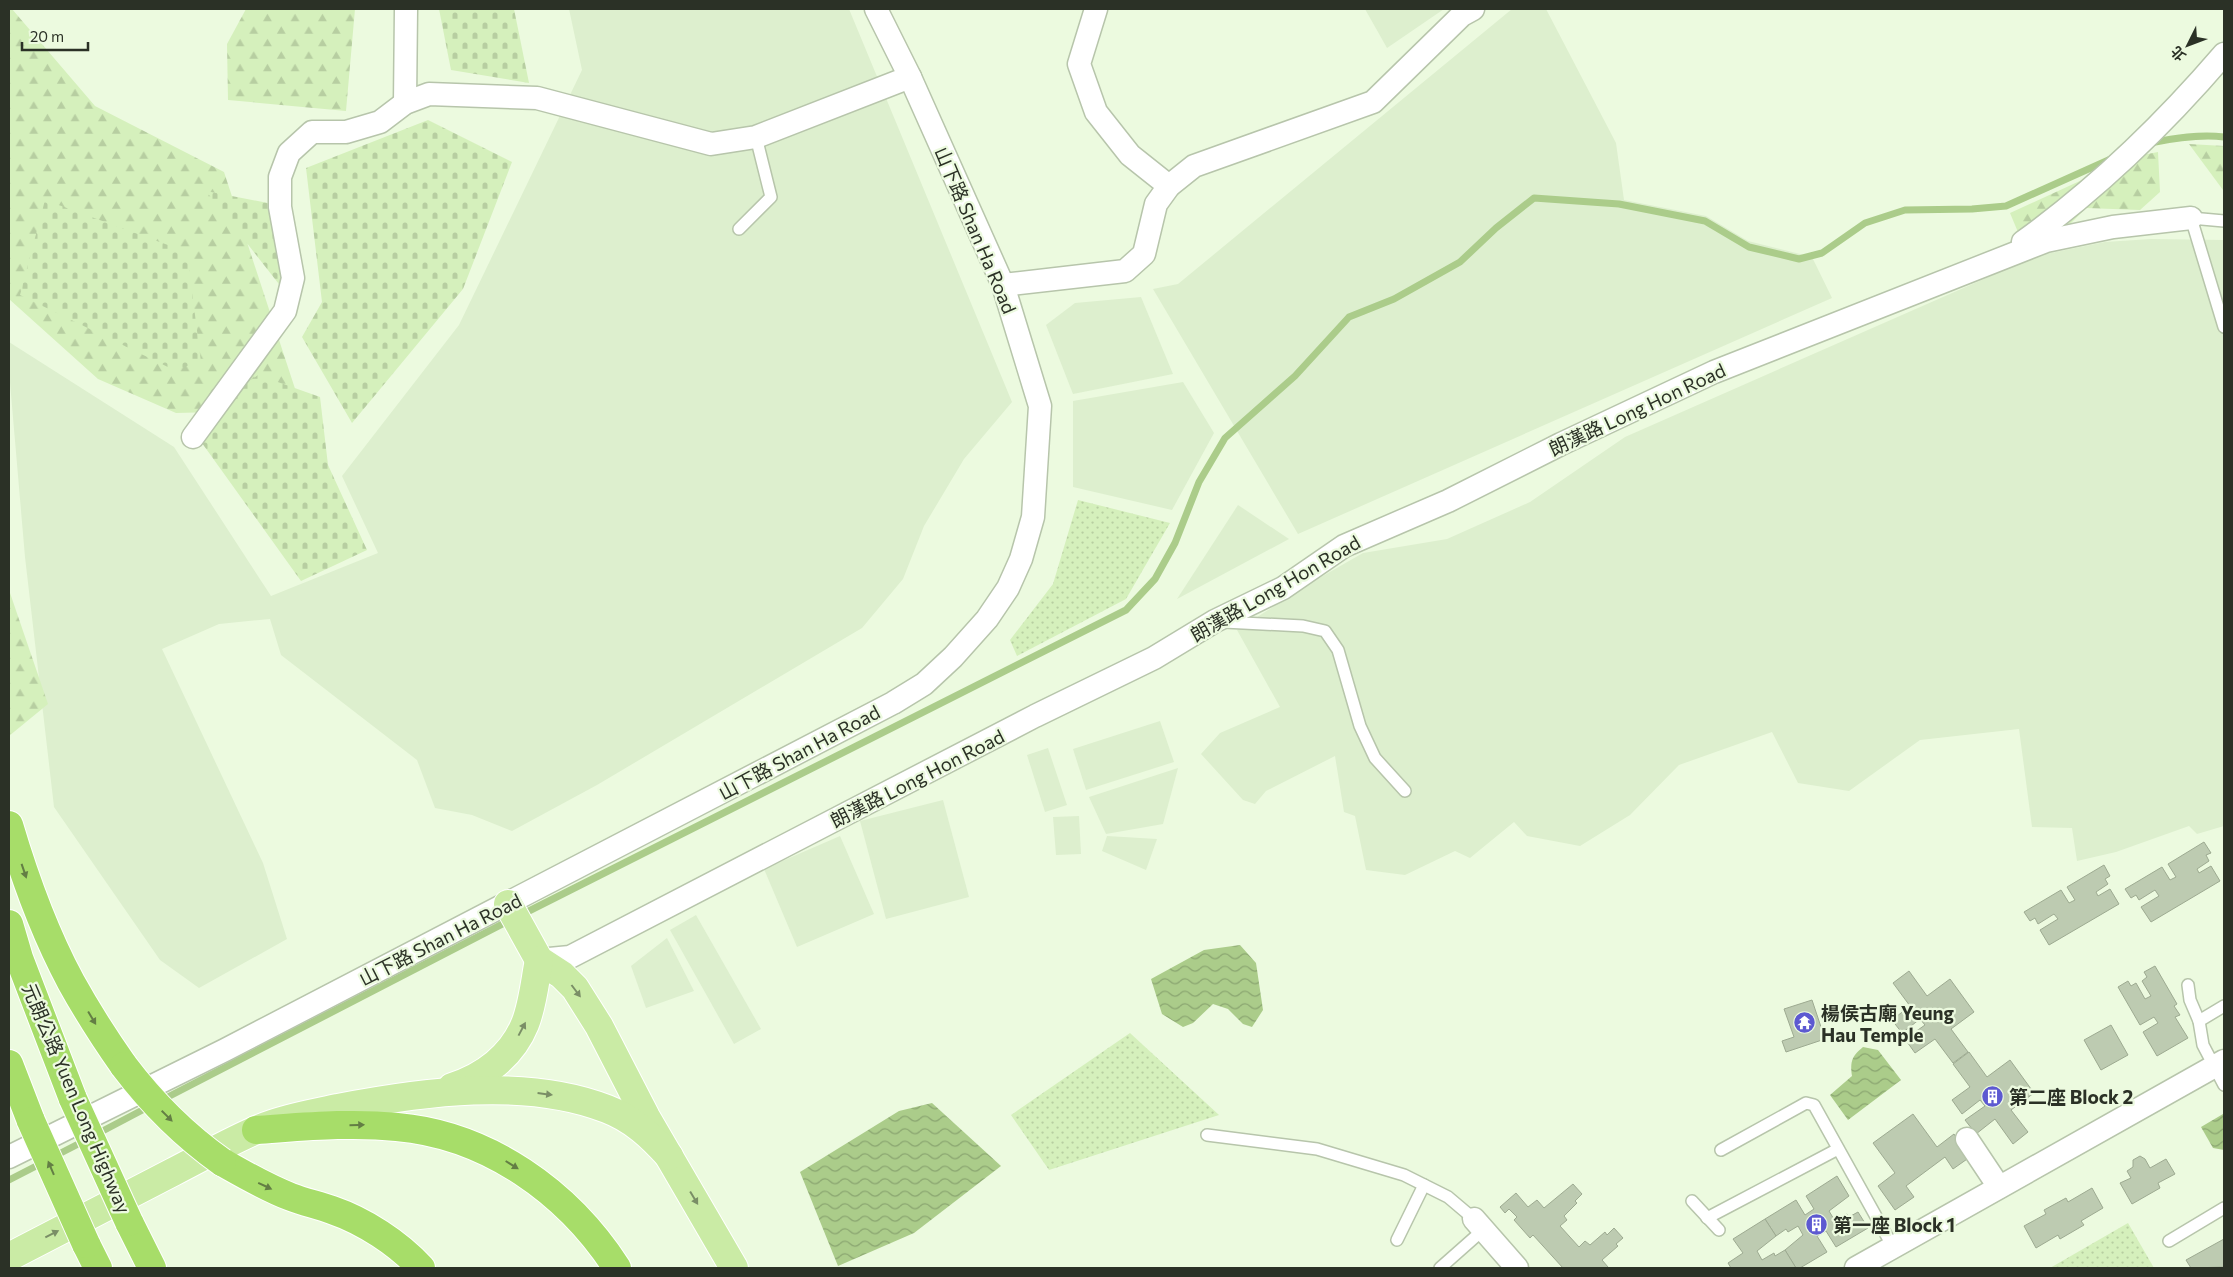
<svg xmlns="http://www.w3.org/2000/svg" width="2233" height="1277" viewBox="0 0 2233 1277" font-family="Commissioner,'Noto Sans TC',sans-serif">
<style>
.built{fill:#ddefce}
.grass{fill:url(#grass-dots)}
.forest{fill:url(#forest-firs)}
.cemetery{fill:url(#cemetery-stones)}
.water{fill:url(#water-waves)}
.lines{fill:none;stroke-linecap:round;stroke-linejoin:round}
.stream{stroke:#abcc8a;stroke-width:7}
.building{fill:#bdcbb1;stroke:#9daa91}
.service-casing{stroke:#b7c5ab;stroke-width:14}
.minor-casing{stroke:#b7c5ab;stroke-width:25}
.primary-casing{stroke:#fff;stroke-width:30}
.motorway-casing{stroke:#fff;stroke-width:30}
.service{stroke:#fff;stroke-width:11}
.minor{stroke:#fff;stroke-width:22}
.primary{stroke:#caeba5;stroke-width:28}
.motorway{stroke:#a7dd69;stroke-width:28}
.motorway-bridge-casing{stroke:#fff;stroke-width:30;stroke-linecap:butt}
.motorway-bridge{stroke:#a7dd69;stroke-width:28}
.oneway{fill:#637e44}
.oneway2{fill:#7a8e66}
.labels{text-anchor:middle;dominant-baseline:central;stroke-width:4.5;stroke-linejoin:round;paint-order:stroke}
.street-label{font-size:19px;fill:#2b3126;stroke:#ecfadf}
.poi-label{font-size:19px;font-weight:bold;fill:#2b3126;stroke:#ecfadf;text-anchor:start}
</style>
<defs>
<pattern id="grass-dots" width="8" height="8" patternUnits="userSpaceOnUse" patternTransform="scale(1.25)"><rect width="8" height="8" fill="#d5f0bc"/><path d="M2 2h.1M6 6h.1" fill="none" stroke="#b7cea1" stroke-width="1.8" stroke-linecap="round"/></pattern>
<pattern id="forest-firs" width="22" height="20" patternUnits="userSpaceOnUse" patternTransform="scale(1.25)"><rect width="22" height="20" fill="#d5f0bc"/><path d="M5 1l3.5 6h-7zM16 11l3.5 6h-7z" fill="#b7cea1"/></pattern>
<pattern id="cemetery-stones" width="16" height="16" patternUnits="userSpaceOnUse" patternTransform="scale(1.25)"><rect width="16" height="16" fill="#d5f0bc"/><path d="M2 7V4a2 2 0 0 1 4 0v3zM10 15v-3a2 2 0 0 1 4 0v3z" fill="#b7cea1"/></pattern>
<pattern id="water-waves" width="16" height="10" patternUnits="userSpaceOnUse" patternTransform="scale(1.25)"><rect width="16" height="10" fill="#abcc8a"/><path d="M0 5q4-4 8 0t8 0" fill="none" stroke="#8ba671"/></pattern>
</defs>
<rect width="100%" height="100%" fill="#ecfadf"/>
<g class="built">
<path d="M569,9H849L1012,402L964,459L924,526L903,579L862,628L597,785L512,831L472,815L435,808L417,760L281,655L270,619L219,624L162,649L263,863L287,939L199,988L160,960L54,807L25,557L9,371V342L174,447L271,596L378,553L342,476L459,325L582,70Z"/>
<path d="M1365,9H1444L1387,48Z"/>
<path d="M1512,9H1546L1616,143L1624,200L1706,216L1748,241L1812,257L1832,298L1298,534L1153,289L1178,284Z"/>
<path d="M2151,239L2224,240V826L2197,834L2189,826L2116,852L2077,861L2072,828L2032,827L2019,729L1920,740L1849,791L1798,783L1772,732L1679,765L1630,815L1580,846L1527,836L1514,822L1470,858L1455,851L1405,875L1366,870L1355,816L1344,812L1335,756L1266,791L1255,804L1243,800L1201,754L1220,733L1280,707L1237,630L1307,585L1363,553L1447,539L1530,502L1625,437L2036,256L2105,242Z"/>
<path d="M1141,297L1173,374L1073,394L1046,325L1075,303Z"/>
<path d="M1183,382L1214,433L1172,510L1073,487V401Z"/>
<path d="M1238,505L1289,539L1177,599Z"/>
<path d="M1160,721L1174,762L1086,790L1073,749Z"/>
<path d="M1048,748L1067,805L1045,812L1027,755Z"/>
<path d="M1178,768L1163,824L1106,834L1089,797Z"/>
<path d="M943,800L969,897L886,919L860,821Z"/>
<path d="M1079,816L1081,854L1056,855L1053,817Z"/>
<path d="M840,836L874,914L797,947L764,869Z"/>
<path d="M1107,836L1157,839L1146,870L1102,851Z"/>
<path d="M696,915L761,1029L734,1044L670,930Z"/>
<path d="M667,938L694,991L646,1008L631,966Z"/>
</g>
<g class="grass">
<path d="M1078,500L1170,523L1126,599L1017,656L1010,640L1053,584Z"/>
<path d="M1130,1033L1219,1115L1049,1170L1011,1115Z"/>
<path d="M2128,1223L2154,1268H2050Z"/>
</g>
<g class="forest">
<path d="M9,9H12L95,106L224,172L302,410L176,413L98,379L9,299Z"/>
<path d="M246,9H355L346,111L228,100L227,44Z"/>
<path d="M2189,144L2224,146V191L2223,190Z"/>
<path d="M2158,152L2160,192L2140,210L2086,208L2071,223L2020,237L2010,213L2132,157Z"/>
<path d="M9,590L48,704L9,736Z"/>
</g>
<g class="cemetery">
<path d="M439,9H514L529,83L451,70Z"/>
<path d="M428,120L512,162L463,289L352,423L302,337L322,302L306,168Z"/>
<path d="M206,191L273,204L282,288Z"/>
<path d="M45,200L187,252L201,362L174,370L20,295Z"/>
<path d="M258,375L320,397L328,465L367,550L301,581L189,425Z"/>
</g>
<g class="water">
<path d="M1240,945L1256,963L1263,1010L1252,1027L1243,1024L1228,1009L1213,1004L1193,1023L1183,1027L1162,1014L1151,979L1204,950Z"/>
<path d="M1863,1047L1878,1050L1901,1080L1848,1120L1830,1095L1852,1076C1850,1061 1852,1056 1863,1047Z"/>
<path d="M932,1103L1001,1166L914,1233L838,1266L800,1172L899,1111Z"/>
<path d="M2223,1114L2224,1116V1150L2213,1148L2201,1127Z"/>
</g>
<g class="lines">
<g class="stream">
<path d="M2150,143C2175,138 2200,134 2224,137"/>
<path d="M519,916L1126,610L1155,579L1175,543L1199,482L1225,438L1295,376L1349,317L1394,299L1460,262L1496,228L1534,198L1619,204L1705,221L1749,247L1799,259L1822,253L1865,223L1905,210L1972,209L2006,206L2113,158"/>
<path d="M162,1100L510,920"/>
<path d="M95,1135L150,1106"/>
<path d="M53,1157L86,1140"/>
<path d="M9,1180L44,1162"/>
</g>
</g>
<g class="building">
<path d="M2204,842L2211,853L2206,855L2209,861L2197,869L2199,873L2211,866L2220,881L2151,922L2141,907L2159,896L2155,890L2139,900L2136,895L2131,898L2125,889L2162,867L2170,880L2176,877L2168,864Z"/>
<path d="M2104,865L2110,876L2105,879L2108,884L2096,892L2098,896L2110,889L2119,904L2049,945L2040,930L2058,919L2054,914L2038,924L2035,918L2030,921L2024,912L2061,890L2069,903L2075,900L2067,887Z"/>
<path d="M2155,966L2177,1004L2174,1006L2180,1015L2175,1017L2188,1038L2157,1056L2143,1032L2158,1023L2154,1017L2140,1025L2118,987L2128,981L2131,986L2136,983L2145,999L2151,996L2142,981L2147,977L2144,972Z"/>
<path d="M1909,971L1927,996L1950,979L1974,1012L1951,1029L1968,1052L1953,1063L1935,1039L1915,1053L1905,1039L1925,1025L1920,1019L1902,1033L1892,1020L1910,1006L1893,983Z"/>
<path d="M1812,1000L1825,1039L1786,1052L1782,1041L1794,1037L1784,1009Z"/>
<path d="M2111,1025L2128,1055L2101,1070L2084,1040Z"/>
<path d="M1969,1052L1987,1077L2010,1060L2034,1093L2011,1110L2028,1132L2013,1144L1995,1119L1976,1134L1965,1120L1985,1106L1980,1100L1962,1114L1952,1100L1970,1087L1953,1064Z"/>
<path d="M1913,1114L1937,1147L1954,1134L1970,1157L1953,1169L1945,1157L1906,1186L1914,1197L1895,1210L1878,1186L1895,1173L1873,1143Z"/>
<path d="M2140,1156L2145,1159L2150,1168L2166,1159L2175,1174L2158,1183L2160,1188L2132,1204L2120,1183L2131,1178L2127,1171L2133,1167V1160Z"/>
<path d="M1837,1176L1849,1196L1829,1211L1835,1221L1847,1214L1849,1217L1858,1212L1868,1228L1836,1247L1826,1231L1817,1236L1827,1252L1800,1268H1796L1785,1250L1803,1235L1798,1226L1788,1232L1786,1229L1776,1236L1765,1219L1796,1200L1805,1215L1814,1209L1806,1196Z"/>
<path d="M1573,1184L1582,1194L1575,1201L1577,1203L1564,1216L1567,1220L1560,1226L1579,1247L1585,1241L1590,1245L1605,1232L1607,1235L1614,1228L1623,1238L1616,1244L1618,1246L1602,1260L1608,1267L1607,1268H1563L1533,1235L1530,1238L1514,1220L1517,1217L1509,1209L1505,1213L1500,1207L1516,1193L1528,1207L1537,1200L1544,1208Z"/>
<path d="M2092,1188L2103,1208L2081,1221L2084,1225L2060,1239L2058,1235L2036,1248L2024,1226L2046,1214L2044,1210L2066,1198L2068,1202Z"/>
<path d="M1765,1219L1776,1236L1757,1251L1762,1260L1774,1253L1775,1256L1785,1250L1796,1268H1731L1728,1263L1743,1253L1733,1239Z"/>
<path d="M2224,1239V1267L2191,1268L2186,1260Z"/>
</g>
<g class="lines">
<defs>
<g id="service">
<path d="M2224,221L2191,218L2224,327"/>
<path d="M739,229L771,197L756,137"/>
<path d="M1224,622L1303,626L1325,631L1338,650L1360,726L1375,758L1405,791"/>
<path d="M2188,985L2190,1000L2199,1021L2203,1045L2224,1085"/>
<path d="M2199,1021L2224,1006"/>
<path d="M1207,1135L1317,1149L1404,1175L1448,1197L1474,1219"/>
<path d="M1721,1150L1806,1103L1814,1105L1893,1247"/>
<path d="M1692,1201L1719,1230"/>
<path d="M1707,1218L1838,1149"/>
<path d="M1397,1240L1424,1185"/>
<path d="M2169,1241L2224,1208"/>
<path d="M1440,1268L1483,1230"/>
</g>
<g id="minor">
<path d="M1096,9L1079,64L1096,112L1130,155L1169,186"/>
<path d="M405,103L406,9"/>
<path d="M2023,242C2098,188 2164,124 2224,54"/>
<path d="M1003,285L1125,271L1144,254L1156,204L1169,186L1194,166L1373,102L1462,15L1473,9"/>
<path d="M193,437L285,311L293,278L280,207V177L289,153L312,132H346L380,122L405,103L429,94L537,98L711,144L756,137L910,77"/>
<path d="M539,960L570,957L1035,716L1154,658L1215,621L1283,588L1344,546L1448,501L1561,444L1714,372L2046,241L2113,227L2191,218"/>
<path d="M1967,1139L1999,1187"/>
<path d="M9,1157L225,1050L893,703L924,684L953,657L987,619L1008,588L1021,559L1033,517L1040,406L1003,285L910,77L876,9"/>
<path d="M1474,1219L1517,1268"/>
<path d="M1856,1268L2224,1061"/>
</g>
<g id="primary">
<path d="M508,904L539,960L562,975L575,988L599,1026L646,1117L734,1268"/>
<path d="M452,1087C484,1077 512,1056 525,1024C533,1004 535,980 539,960"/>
<path d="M9,1257C64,1228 119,1200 173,1172C200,1158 227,1143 254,1131C280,1119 311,1114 338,1108C421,1092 526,1077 607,1109C633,1119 651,1136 669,1156"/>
</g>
<g id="motorway">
<path d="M9,825C25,879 44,932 71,982C87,1011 105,1039 124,1066"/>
<path d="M9,924L19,958L73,1099"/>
<path d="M9,1064L31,1121"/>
<path d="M256,1130C302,1127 350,1122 397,1127C488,1135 568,1192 617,1268"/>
<path d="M222,1162C245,1175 267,1188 291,1197C304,1202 318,1205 332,1210C364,1221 398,1243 421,1268"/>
<path d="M129,1222L152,1268"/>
<path d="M86,1244L98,1268"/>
</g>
</defs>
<use href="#service" class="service-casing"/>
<use href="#minor" class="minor-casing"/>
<use href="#primary" class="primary-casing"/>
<use href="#motorway" class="motorway-casing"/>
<use href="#service" class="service"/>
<use href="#minor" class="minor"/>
<use href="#primary" class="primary"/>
<use href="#motorway" class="motorway"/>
<defs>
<g id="motorway-bridge">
<path d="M124,1066C152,1103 184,1135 222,1162"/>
<path d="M73,1099L129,1222"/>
<path d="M31,1121L86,1244"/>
</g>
</defs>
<use href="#motorway-bridge" class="motorway-bridge-casing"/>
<use href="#motorway-bridge" class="motorway-bridge"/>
</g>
<defs><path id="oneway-solid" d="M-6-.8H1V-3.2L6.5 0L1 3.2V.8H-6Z" transform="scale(1.25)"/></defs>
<g class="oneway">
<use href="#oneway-solid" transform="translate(24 871) rotate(71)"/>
<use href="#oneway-solid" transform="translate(92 1018) rotate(59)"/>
<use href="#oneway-solid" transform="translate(167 1116) rotate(45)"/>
<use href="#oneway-solid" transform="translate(357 1125) rotate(-1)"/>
<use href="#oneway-solid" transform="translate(512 1165) rotate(32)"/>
<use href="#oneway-solid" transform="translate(51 1168) rotate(-113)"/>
<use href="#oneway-solid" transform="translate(265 1186) rotate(25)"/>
</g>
<g class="oneway2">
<use href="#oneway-solid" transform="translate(576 991) rotate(53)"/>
<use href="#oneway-solid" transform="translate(522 1029) rotate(-62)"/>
<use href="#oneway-solid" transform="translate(545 1094) rotate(7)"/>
<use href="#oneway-solid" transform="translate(694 1198) rotate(59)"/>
<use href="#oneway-solid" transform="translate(52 1234) rotate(-27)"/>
</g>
<defs>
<symbol id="temple-disc" viewBox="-11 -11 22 22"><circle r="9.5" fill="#5d59d1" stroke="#ecfadf"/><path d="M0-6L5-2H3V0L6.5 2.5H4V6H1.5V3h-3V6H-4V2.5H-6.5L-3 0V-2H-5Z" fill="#fff"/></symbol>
<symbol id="building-disc" viewBox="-11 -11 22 22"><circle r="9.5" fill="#5d59d1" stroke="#ecfadf"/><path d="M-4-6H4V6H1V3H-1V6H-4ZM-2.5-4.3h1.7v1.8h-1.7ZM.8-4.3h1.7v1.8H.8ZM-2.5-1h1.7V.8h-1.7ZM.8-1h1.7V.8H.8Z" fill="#fff"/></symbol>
</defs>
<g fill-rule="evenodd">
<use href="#temple-disc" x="1792" y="1010" width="25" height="25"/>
<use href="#building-disc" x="1980" y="1084" width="25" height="25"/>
<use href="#building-disc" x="1804" y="1212" width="25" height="25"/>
</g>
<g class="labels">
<g class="street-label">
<text transform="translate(976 230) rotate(67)">山下路 Shan Ha Road</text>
<text transform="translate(1637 409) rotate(-25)">朗漢路 Long Hon Road</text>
<text transform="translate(1275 588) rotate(-30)">朗漢路 Long Hon Road</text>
<text transform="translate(799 752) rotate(-28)">山下路 Shan Ha Road</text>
<text transform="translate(917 778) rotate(-27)">朗漢路 Long Hon Road</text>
<text transform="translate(440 939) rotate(-27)">山下路 Shan Ha Road</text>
<text transform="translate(77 1098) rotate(67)">元朗公路 Yuen Long Highway</text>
</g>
<g class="poi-label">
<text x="1821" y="1012">楊侯古廟 Yeung<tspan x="1821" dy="22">Hau Temple</tspan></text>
<text x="2009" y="1096">第二座 Block 2</text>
<text x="1833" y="1224">第一座 Block 1</text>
</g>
</g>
<rect width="2233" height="1277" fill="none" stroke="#2b3126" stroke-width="20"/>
<g transform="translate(2188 45) rotate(228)" stroke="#ecfadf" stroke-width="4" paint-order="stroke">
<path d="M0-4L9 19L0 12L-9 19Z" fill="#2b3126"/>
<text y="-8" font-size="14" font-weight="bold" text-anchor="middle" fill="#2b3126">北</text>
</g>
<path d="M22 42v8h66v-8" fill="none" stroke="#2b3126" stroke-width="2.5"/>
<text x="30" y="42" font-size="15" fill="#2b3126" stroke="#ecfadf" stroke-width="4" paint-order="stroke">20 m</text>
</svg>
